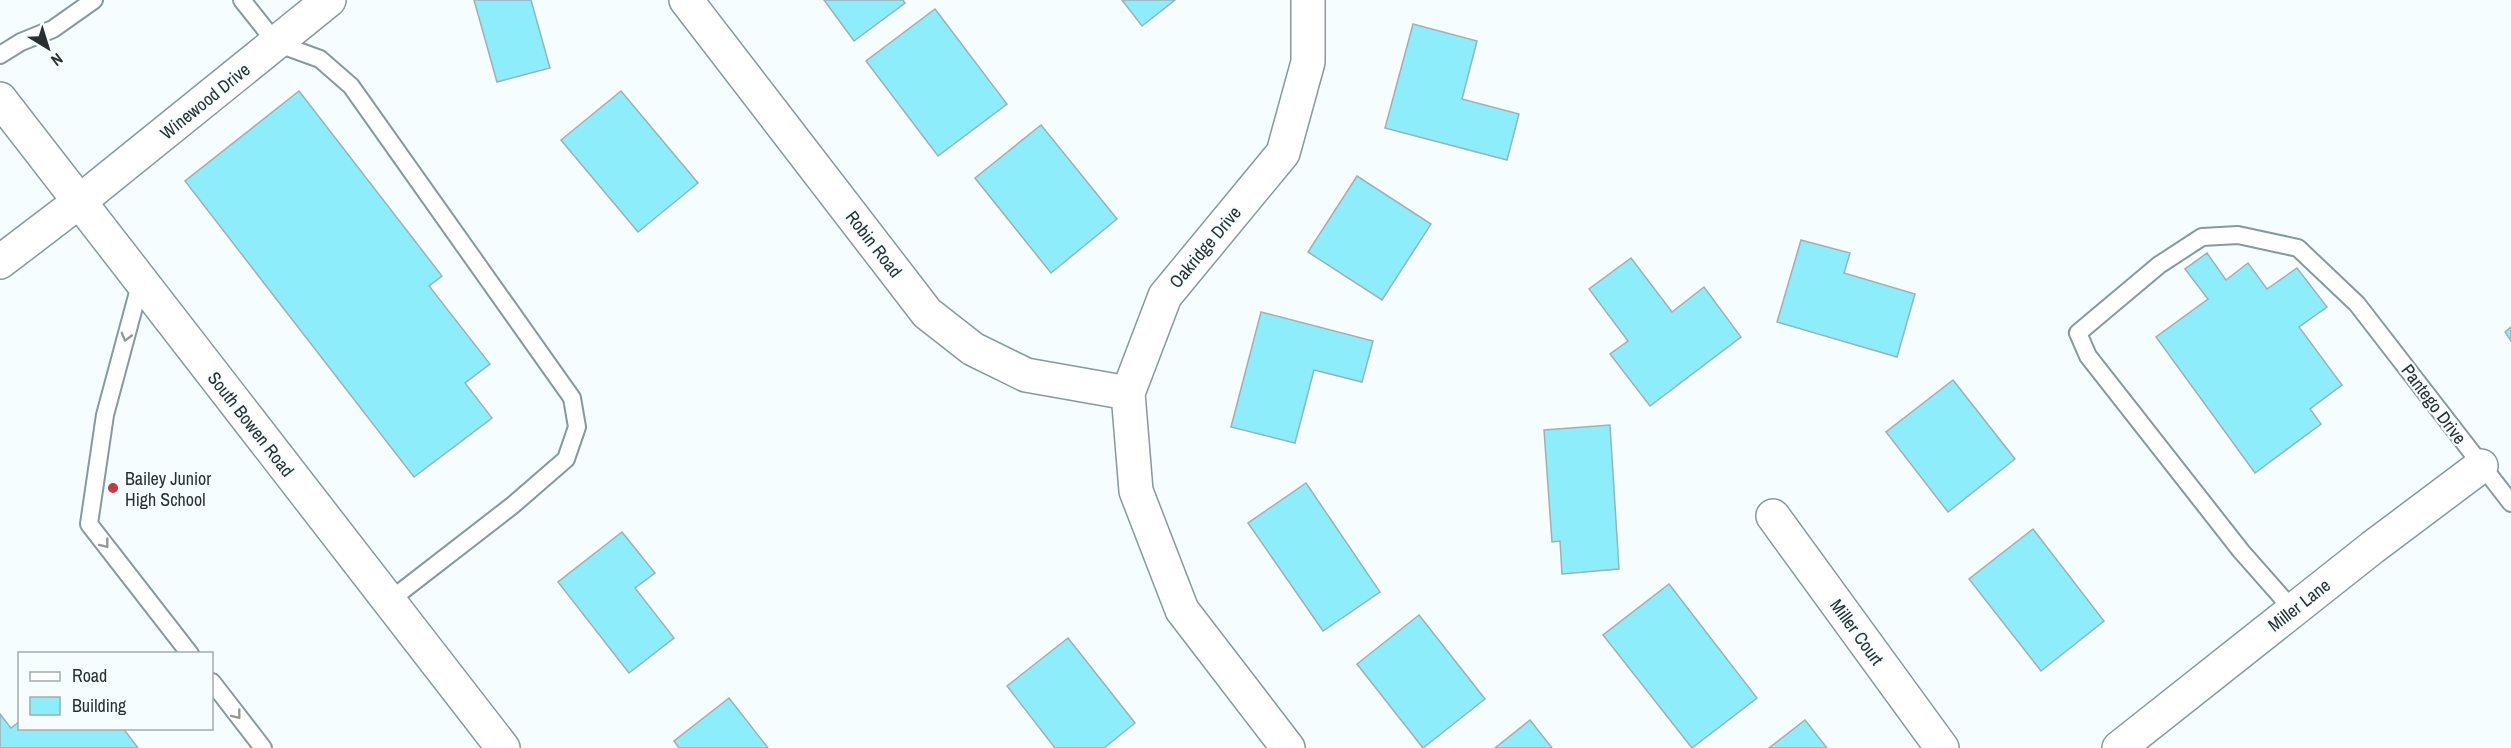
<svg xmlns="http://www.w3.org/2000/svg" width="2511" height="748" viewBox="0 0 2511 748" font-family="'Archivo Narrow',sans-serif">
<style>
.building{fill:#8eedfb;stroke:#9db1b5;stroke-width:1.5}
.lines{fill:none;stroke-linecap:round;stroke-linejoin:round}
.service-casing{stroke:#869a9d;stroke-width:20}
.minor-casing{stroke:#869a9d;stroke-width:36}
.secondary-casing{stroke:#869a9d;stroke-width:36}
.service{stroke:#fff;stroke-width:16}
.minor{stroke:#fff;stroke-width:33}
.secondary{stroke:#fff;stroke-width:33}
.oneway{stroke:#939898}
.poi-dot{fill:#c73747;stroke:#f5fdff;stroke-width:2}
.labels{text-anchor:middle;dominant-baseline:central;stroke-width:4.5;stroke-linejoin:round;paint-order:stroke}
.street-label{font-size:18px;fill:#273031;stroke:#f5fdff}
.poi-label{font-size:18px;fill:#273031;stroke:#f5fdff;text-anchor:start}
</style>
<rect width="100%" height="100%" fill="#f5fdff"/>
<g class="building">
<path d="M474,0H531L550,68L497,82Z"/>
<path d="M824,0H903L905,3L854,41Z"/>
<path d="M1122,0H1175L1142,26Z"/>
<path d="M935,9L1007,104L938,156L866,61Z"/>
<path d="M1413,24L1477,41L1462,99L1519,114L1507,160L1385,128Z"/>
<path d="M299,91L442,276L429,286L490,364L465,383L492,418L414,477L185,181Z"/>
<path d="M621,91L698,183L638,232L561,140Z"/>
<path d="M1041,125L1117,219L1051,273L975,178Z"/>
<path d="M1357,176L1431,224L1382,300L1308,252Z"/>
<path d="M1801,240L1850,253L1844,273L1915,294L1897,357L1777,322Z"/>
<path d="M2207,253L2226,280L2248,263L2267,289L2297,268L2327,307L2299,327L2342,385L2310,409L2321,424L2255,473L2156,337L2208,299L2185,269Z"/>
<path d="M1631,258L1672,312L1704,287L1741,337L1650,406L1610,354L1628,341L1589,289Z"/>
<path d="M1261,312L1373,341L1362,382L1314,370L1295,443L1231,427Z"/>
<path d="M2511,327V341L2505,332Z"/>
<path d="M1953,380L2015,459L1948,512L1886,432Z"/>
<path d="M1610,425L1619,569L1562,574L1560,541L1552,542L1544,430Z"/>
<path d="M1306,483L1380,592L1323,631L1248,523Z"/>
<path d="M2033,529L2104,621L2041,671L1969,579Z"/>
<path d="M622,532L655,573L635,588L674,638L629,673L558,582Z"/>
<path d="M1669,584L1757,698L1692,748L1603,635Z"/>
<path d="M1419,615L1485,699L1423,748L1357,664Z"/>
<path d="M1068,638L1135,723L1104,748H1055L1007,686Z"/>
<path d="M729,698L768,748H679L674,741Z"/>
<path d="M0,714L11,728L20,721V728H123L138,748H0Z"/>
<path d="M1530,720L1552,748H1495Z"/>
<path d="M1805,720L1827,748H1769Z"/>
</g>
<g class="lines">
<defs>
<g id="service">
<path d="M242,0L276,43L320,59L351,86L572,398L577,427L566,459L513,505L389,601"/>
<path d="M0,55L21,42L53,29L94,0"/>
<path d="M141,281L105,415L89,524L190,654"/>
<path d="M2293,610L2241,551L2088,356L2078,333L2159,265L2202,237L2238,235L2298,248L2357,304L2511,503"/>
<path d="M212,682L263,748"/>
</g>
<g id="minor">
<path d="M686,0L927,313L973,349L1026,375L1128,393"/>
<path d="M0,262L80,201L329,0"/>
<path d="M1773,516L1942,748"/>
<path d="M1288,748L1182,610L1136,491L1128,393L1165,296L1283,153L1308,62V0"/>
<path d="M2119,748L2373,547L2481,466"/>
</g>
<path id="secondary" d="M0,99L503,748"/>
</defs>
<use href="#service" class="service-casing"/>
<use href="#minor" class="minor-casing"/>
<use href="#secondary" class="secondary-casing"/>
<use href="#service" class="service"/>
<use href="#minor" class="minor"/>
<use href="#secondary" class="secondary"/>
</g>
<defs><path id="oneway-chevron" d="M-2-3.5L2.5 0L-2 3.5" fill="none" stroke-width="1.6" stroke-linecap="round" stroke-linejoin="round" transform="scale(1.5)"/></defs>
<g class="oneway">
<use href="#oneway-chevron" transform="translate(126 337) rotate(105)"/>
<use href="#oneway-chevron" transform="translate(105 544) rotate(52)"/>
<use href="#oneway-chevron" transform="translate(237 715) rotate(52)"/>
</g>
<circle class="poi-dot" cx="113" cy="488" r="6"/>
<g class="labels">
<g class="street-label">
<text transform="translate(205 101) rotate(-39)">Winewood Drive</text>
<text transform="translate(874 244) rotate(52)">Robin Road</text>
<text transform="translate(1205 247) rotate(-50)">Oakridge Drive</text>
<text transform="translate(2434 404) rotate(53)">Pantego Drive</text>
<text transform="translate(251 424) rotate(52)">South Bowen Road</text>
<text transform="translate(2299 605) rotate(-38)">Miller Lane</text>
<text transform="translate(1857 632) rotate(54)">Miller Court</text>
</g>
<g class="poi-label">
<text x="125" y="478">Bailey Junior<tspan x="125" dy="21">High School</tspan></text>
</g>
</g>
<rect x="18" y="652" width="195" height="78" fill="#f5fdff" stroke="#a3abad" stroke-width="1.5"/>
<rect x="30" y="672" width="30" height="9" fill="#ffffff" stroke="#a3abad" stroke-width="1.5"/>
<text x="72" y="682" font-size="18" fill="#273031">Road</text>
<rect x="30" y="697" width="30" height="18" fill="#8eedfb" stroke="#a3abad" stroke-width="1.5"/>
<text x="72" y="712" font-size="18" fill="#273031">Building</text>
<g transform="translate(48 48) rotate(142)" stroke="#f5fdff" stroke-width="4.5" paint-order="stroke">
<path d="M0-4.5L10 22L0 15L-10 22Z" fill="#273031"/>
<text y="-9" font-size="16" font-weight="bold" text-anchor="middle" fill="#273031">N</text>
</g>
</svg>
